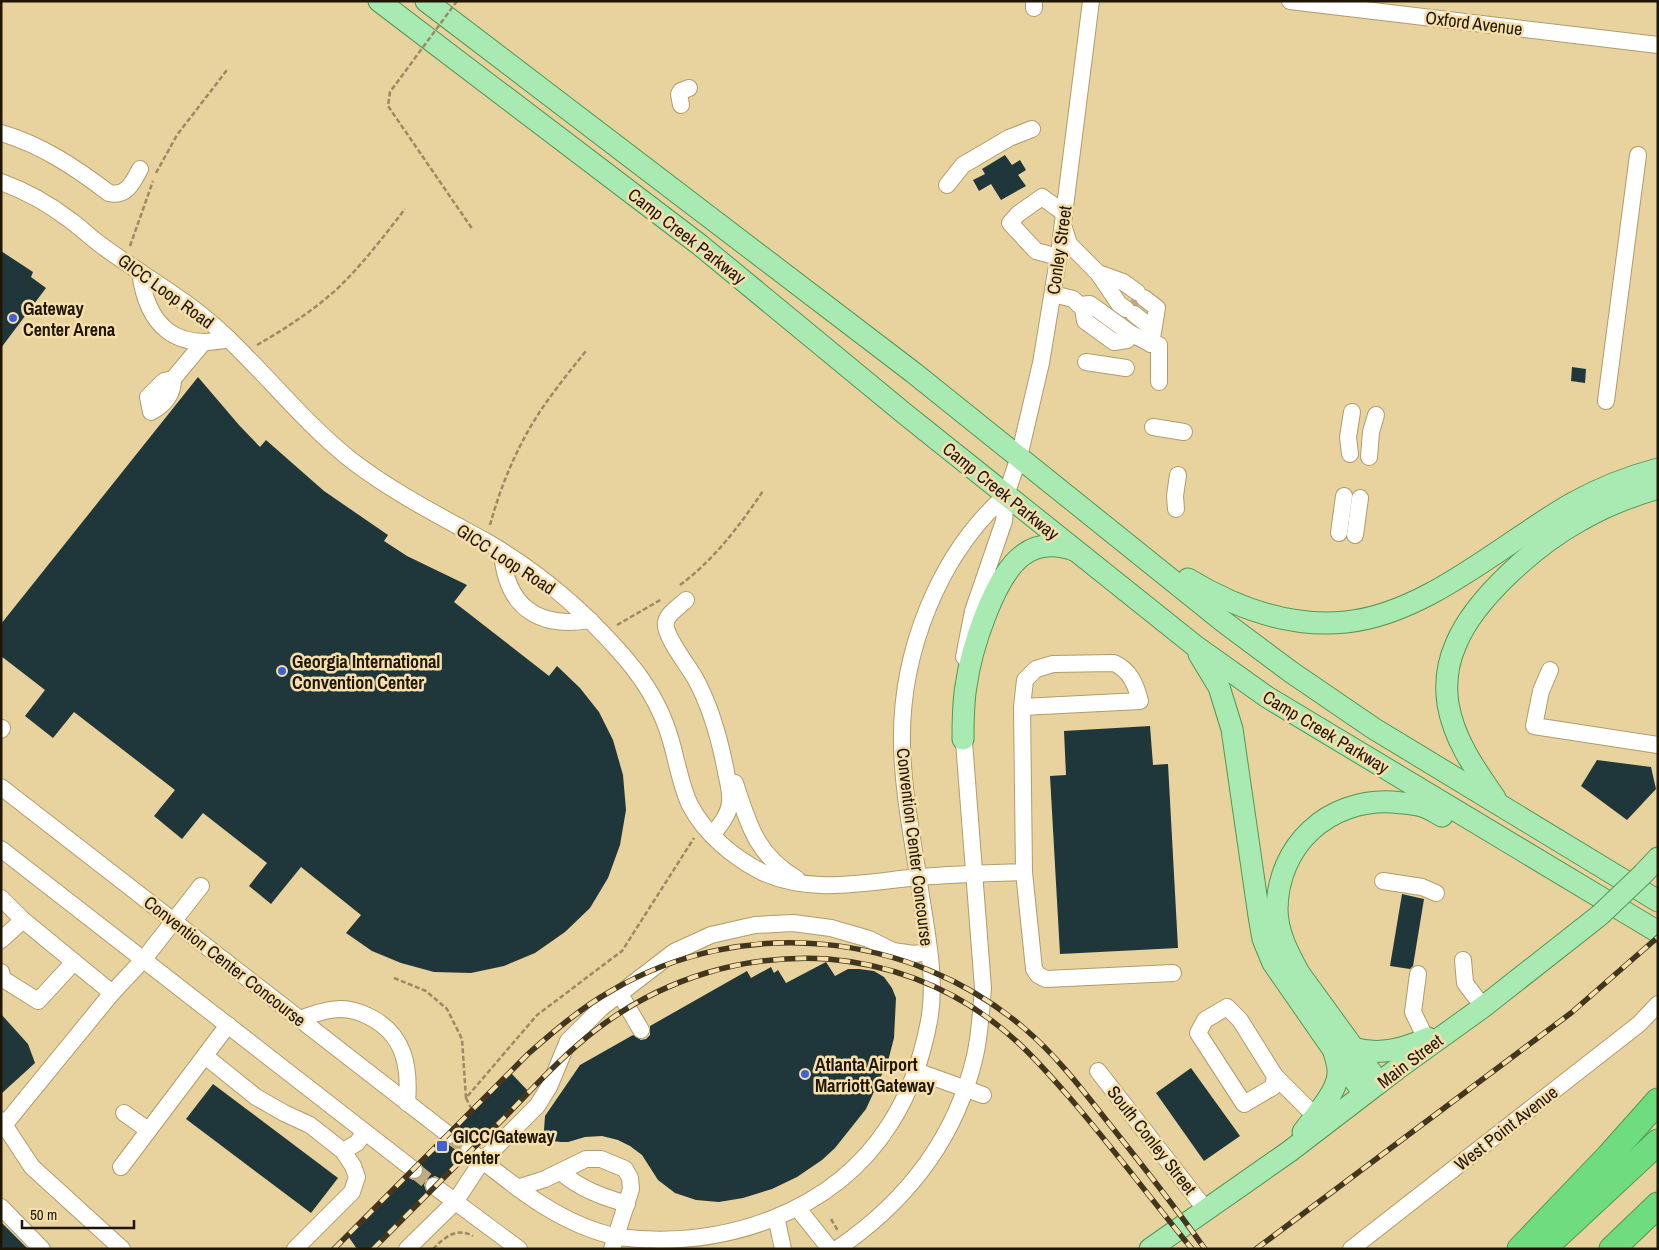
<svg xmlns="http://www.w3.org/2000/svg" width="1659" height="1250" viewBox="0 0 1659 1250" font-family="'Archivo Narrow',sans-serif">
<style>
.building{fill:#1f373a}
.lines{fill:none;stroke-linecap:round;stroke-linejoin:round}
.minor-tunnel{stroke:#c0ac7e;stroke-width:16;stroke-dasharray:16 8;stroke-linecap:butt}
.minor-casing{stroke:#b29c6a;stroke-width:18}
.major-casing{stroke:#539754;stroke-width:23}
.highway-casing{stroke:#539754;stroke-width:27}
.path{stroke:#9b8b63;stroke-width:2.5;stroke-dasharray:5 2.5;stroke-linecap:butt}
.minor{stroke:#fff;stroke-width:16}
.major{stroke:#a9eab3;stroke-width:21}
.highway{stroke:#6fdc80;stroke-width:25}
.rail-casing{stroke:#42371e;stroke-width:5.5}
.rail{stroke:#f6dfaa;stroke-width:4;stroke-dasharray:11;stroke-linecap:butt}
.major-bridge-casing{stroke:#539754;stroke-width:23;stroke-linecap:butt}
.path-bridge{stroke:#9b8b63;stroke-width:2.5;stroke-dasharray:5 2.5;stroke-linecap:butt}
.major-bridge{stroke:#a9eab3;stroke-width:21}
.poi-dot{fill:#3f62d4;stroke:#f6dfaa;stroke-width:2}
.labels{text-anchor:middle;dominant-baseline:central;stroke-width:5;stroke-linejoin:round;paint-order:stroke}
.street-label{font-size:18px;fill:#1e1603;stroke:#f6dfaa}
.poi-label{font-size:18px;font-weight:bold;fill:#1e1603;stroke:#f6dfaa;text-anchor:start}
</style>
<rect width="100%" height="100%" fill="#e8d29d"/>
<g class="building">
<path d="M1005,155L1012,165L1020,160L1026,170L1018,175L1026,186L1001,200L991,184L979,191L973,180L985,174L982,169Z"/>
<path d="M1,251L33,272L31,277L46,288L1,348Z"/>
<path d="M1572,367L1586,369L1585,383L1571,381Z"/>
<path d="M198,377L239,425L260,447L266,440L324,491L388,535L384,541L407,556L467,585L454,602L549,676L557,666L580,688L599,712L613,740L623,775L626,810L620,845L608,878L590,908L565,932L535,953L504,966L471,973L434,972L401,963L372,951L346,933L361,915L301,867L271,904L249,886L267,863L203,813L182,839L154,816L175,790L74,712L53,738L25,716L45,690L1,656V624Z"/>
<path d="M1150,726L1153,765L1168,764L1178,948L1060,954L1050,776L1066,775L1064,731Z"/>
<path d="M1597,760L1651,767L1656,789L1627,820L1581,786Z"/>
<path d="M1402,894L1424,899L1413,966L1410,969L1390,966Z"/>
<path d="M826,962L835,976L848,969H859L874,971L884,977L892,988L896,998L894,1038L888,1061L866,1109L835,1148L822,1160L797,1177L772,1189L743,1198L719,1202L696,1200L675,1193L658,1180L642,1155L630,1146L618,1140L602,1136L585,1137L568,1142H561L552,1141L547,1136L544,1130L545,1116L580,1065L633,1035L641,1040L646,1039L650,1035V1026L747,971L751,978L771,967L774,973L778,970L786,983Z"/>
<path d="M1,1014L28,1044L35,1063L1,1094Z"/>
<path d="M1191,1068L1240,1136L1204,1161L1156,1093Z"/>
<path d="M511,1073L528,1091L476,1143L470,1140L462,1143L459,1149L462,1157L441,1179L435,1176L426,1180L424,1185L427,1193L371,1249H357L348,1236L407,1177L413,1180L422,1176L424,1171L421,1163L442,1142L448,1145L457,1141L459,1136L456,1128Z"/>
<path d="M213,1084L338,1178L311,1213L186,1119Z"/>
<path d="M1,1222L28,1249H1Z"/>
</g>
<g class="lines">
<g class="minor-tunnel">
<path d="M1132,299L1139,304"/>
<path d="M449,1135L469,1150"/>
<path d="M414,1170L434,1186"/>
</g>
<defs>
<g id="minor">
<path d="M1290,1L1658,45"/>
<path d="M1034,8V1"/>
<path d="M681,105L679,94L681,91L689,88"/>
<path d="M1,133C42,145 76,168 109,193C127,197 133,182 140,169"/>
<path d="M1,182C26,191 49,204 70,220C81,228 90,237 101,245C140,274 183,297 219,330C265,372 302,421 351,460C394,493 440,516 487,542C537,571 581,608 619,651C638,672 655,697 665,723C676,750 678,780 690,805C705,834 734,858 762,872C811,895 867,882 919,877C954,874 989,873 1024,872L1022,707L1025,680L1036,669L1053,664L1114,663C1130,670 1136,685 1140,701L1022,707"/>
<path d="M947,185L963,165L1009,138L1032,129"/>
<path d="M1064,228L1069,244L1098,273L1123,282L1137,292"/>
<path d="M1058,257L1036,251L1010,223L1018,214L1042,197L1064,213"/>
<path d="M140,272C147,326 175,351 229,339"/>
<path d="M1098,273L1119,304L1126,309"/>
<path d="M1053,294L1073,299L1079,305L1090,304L1130,333L1151,344"/>
<path d="M1144,298L1157,308L1151,344"/>
<path d="M1083,308L1085,321L1114,342L1127,340"/>
<path d="M1134,314L1153,329"/>
<path d="M1159,345V382"/>
<path d="M1086,362L1126,368"/>
<path d="M173,379C173,394 164,405 151,412L148,397L164,381L173,379L203,343"/>
<path d="M1606,401L1638,155"/>
<path d="M1153,427L1184,432"/>
<path d="M1350,454L1348,437L1352,412"/>
<path d="M1369,457L1371,432L1376,415"/>
<path d="M1176,509L1175,496L1178,475"/>
<path d="M1339,533L1344,496"/>
<path d="M1355,535L1360,498"/>
<path d="M502,552C506,606 537,629 590,620"/>
<path d="M686,600C680,606 668,613 666,622C663,634 688,666 695,678C711,707 720,740 726,772C728,782 731,792 730,802C729,815 720,825 712,835"/>
<path d="M964,657L973,611L1004,521L1006,495L1019,457L1041,363L1059,254L1091,1"/>
<path d="M1550,670L1541,691L1534,726L1658,745"/>
<path d="M1,730L2,728"/>
<path d="M735,783C749,825 756,855 797,879"/>
<path d="M1,787L449,1135"/>
<path d="M1,849L414,1170"/>
<path d="M1024,872L1034,969L1038,975L1046,979L1173,973"/>
<path d="M1383,881L1422,887L1436,893"/>
<path d="M1,898L23,920L112,993"/>
<path d="M1,940L23,920"/>
<path d="M1463,960L1465,983L1483,1007"/>
<path d="M1,972L3,979L38,1001L74,962"/>
<path d="M1418,974L1413,1012L1426,1039"/>
<path d="M620,994L641,1030"/>
<path d="M1227,1007L1240,1020L1275,1076L1273,1087L1244,1104L1198,1033L1205,1020Z"/>
<path d="M300,1019C313,1014 327,1009 341,1009C350,1009 362,1013 370,1017C405,1035 410,1067 407,1103"/>
<path d="M205,1056L256,1097L284,1113L310,1125L343,1151L353,1166L357,1177L352,1192L295,1249"/>
<path d="M916,1071L983,1095"/>
<path d="M1098,1071L1206,1210"/>
<path d="M1275,1076L1315,1116"/>
<path d="M124,1113L148,1130"/>
<path d="M1,1120L32,1167L122,1249"/>
<path d="M5,1124L112,993L144,959L201,886"/>
<path d="M469,1150C514,1186 560,1225 618,1237C721,1250 833,1214 890,1124C910,1093 922,1058 929,1021C937,978 926,931 920,889C913,841 903,793 902,745C900,654 938,555 1006,495"/>
<path d="M343,1151L357,1143L365,1132"/>
<path d="M121,1167L228,1025"/>
<path d="M561,1172C580,1189 603,1197 627,1204"/>
<path d="M434,1186L519,1249"/>
<path d="M517,1188L545,1179L586,1159H601L625,1169L630,1178L631,1189L612,1249"/>
<path d="M1,1207L42,1249"/>
<path d="M799,1210L830,1249"/>
<path d="M777,1221L783,1249"/>
<path d="M407,1249L455,1202L482,1161L537,1106L549,1087L568,1041L601,1008L674,952L711,935L755,925L793,923L831,928L869,939L893,951L914,954L928,952"/>
<path d="M837,1249C906,1202 956,1138 975,1056C980,1034 981,1011 983,988L963,729"/>
<path d="M1351,1249L1639,1024L1658,1004"/>
</g>
<g id="major">
<path d="M379,1L700,245L905,414L1194,645L1267,697L1658,932"/>
<path d="M426,1L914,373L1224,622L1291,672L1373,728L1658,901"/>
<path d="M1188,579C1236,608 1289,628 1346,622C1427,614 1504,542 1573,503C1600,488 1628,477 1658,469"/>
<path d="M1199,654L1219,687L1232,729L1259,916L1263,939L1273,963L1364,1094"/>
<path d="M963,739C963,721 963,703 966,686C971,650 994,576 1023,555C1039,543 1057,544 1074,550"/>
<path d="M1495,798C1475,769 1454,740 1448,704C1445,684 1448,662 1456,644C1475,598 1537,544 1581,520C1605,506 1631,496 1658,488"/>
<path d="M1643,874L1658,858"/>
<path d="M1353,1048C1380,1056 1403,1049 1428,1038"/>
<path d="M1379,1083L1299,973C1288,953 1277,932 1277,909C1278,845 1328,799 1392,802C1401,803 1412,803 1422,806C1429,808 1436,813 1442,816"/>
<path d="M1303,1132C1314,1117 1336,1094 1338,1075C1339,1067 1336,1059 1334,1052"/>
<path d="M1150,1249L1290,1151L1397,1069L1483,1007L1600,915"/>
</g>
<g id="highway">
<path d="M1520,1249L1609,1156L1658,1101"/>
<path d="M1543,1249L1658,1142"/>
<path d="M1612,1249L1658,1205"/>
</g>
</defs>
<use href="#minor" class="minor-casing"/>
<use href="#major" class="major-casing"/>
<use href="#highway" class="highway-casing"/>
<g class="path">
<path d="M156,173L177,135L227,70"/>
<path d="M130,246L153,181"/>
<path d="M257,345C285,329 314,310 338,288C363,264 384,236 405,209"/>
<path d="M490,525C502,481 521,437 548,400C560,383 573,367 586,351"/>
<path d="M680,585C714,560 740,525 763,491"/>
<path d="M617,625L662,599"/>
<path d="M394,978L426,991L447,1009L462,1039L466,1098L537,1015L622,951L694,838"/>
<path d="M466,1098L473,1112"/>
<path d="M831,1219L838,1231"/>
<path d="M433,1249C445,1237 456,1227 473,1236"/>
</g>
<use href="#minor" class="minor"/>
<use href="#major" class="major"/>
<use href="#highway" class="highway"/>
<defs>
<g id="rail">
<path d="M334,1249L528,1054C554,1031 581,1008 611,991C742,914 911,931 1025,1029C1058,1057 1084,1092 1111,1126C1143,1166 1175,1207 1205,1249"/>
<path d="M373,1249C416,1206 459,1162 503,1119C533,1088 563,1055 597,1029C664,978 744,954 828,959C887,964 945,985 992,1021C1022,1043 1046,1071 1070,1098C1112,1147 1151,1199 1192,1249"/>
<path d="M1256,1249L1571,1013L1658,937"/>
</g>
</defs>
<use href="#rail" class="rail-casing"/>
<use href="#rail" class="rail"/>
<defs>
<path id="major-bridge" d="M1600,915L1643,874"/>
</defs>
<use href="#major-bridge" class="major-bridge-casing"/>
<path class="path-bridge" d="M457,1L390,92L388,106L473,230"/>
<use href="#major-bridge" class="major-bridge"/>
</g>
<g class="poi-dot">
<circle cx="13" cy="318" r="5"/>
<circle cx="282" cy="671" r="5"/>
<circle cx="805" cy="1074" r="5"/>
<rect x="436" y="1140" width="12" height="12" rx="2.5"/>
</g>
<g class="labels">
<g class="street-label">
<text transform="translate(1474 23) rotate(7)">Oxford Avenue</text>
<text transform="translate(687 236) rotate(38)">Camp Creek Parkway</text>
<text transform="translate(1059 250) rotate(-82)">Conley Street</text>
<text transform="translate(166 291) rotate(36)">GICC Loop Road</text>
<text transform="translate(1001 491) rotate(39)">Camp Creek Parkway</text>
<text transform="translate(506 559) rotate(33)">GICC Loop Road</text>
<text transform="translate(1326 732) rotate(31)">Camp Creek Parkway</text>
<text transform="translate(915 847) rotate(83)">Convention Center Concourse</text>
<text transform="translate(225 961) rotate(38)">Convention Center Concourse</text>
<text transform="translate(1410 1061) rotate(-37)">Main Street</text>
<text transform="translate(1506 1128) rotate(-38)">West Point Avenue</text>
<text transform="translate(1152 1140) rotate(52)">South Conley Street</text>
</g>
<g class="poi-label">
<text x="23" y="308">Gateway<tspan x="23" dy="21">Center Arena</tspan></text>
<text x="292" y="661">Georgia International<tspan x="292" dy="21">Convention Center</tspan></text>
<text x="815" y="1064">Atlanta Airport<tspan x="815" dy="21">Marriott Gateway</tspan></text>
<text x="453" y="1136">GICC/Gateway<tspan x="453" dy="21">Center</tspan></text>
</g>
</g>
<rect width="1659" height="1250" fill="none" stroke="#1e1603" stroke-width="5"/>
<path d="M22 1220v8h112v-8" fill="none" stroke="#1e1603" stroke-width="2.5"/>
<text x="30" y="1220" font-size="15" fill="#1e1603" stroke="#f6dfaa" stroke-width="4" paint-order="stroke">50 m</text>
</svg>
